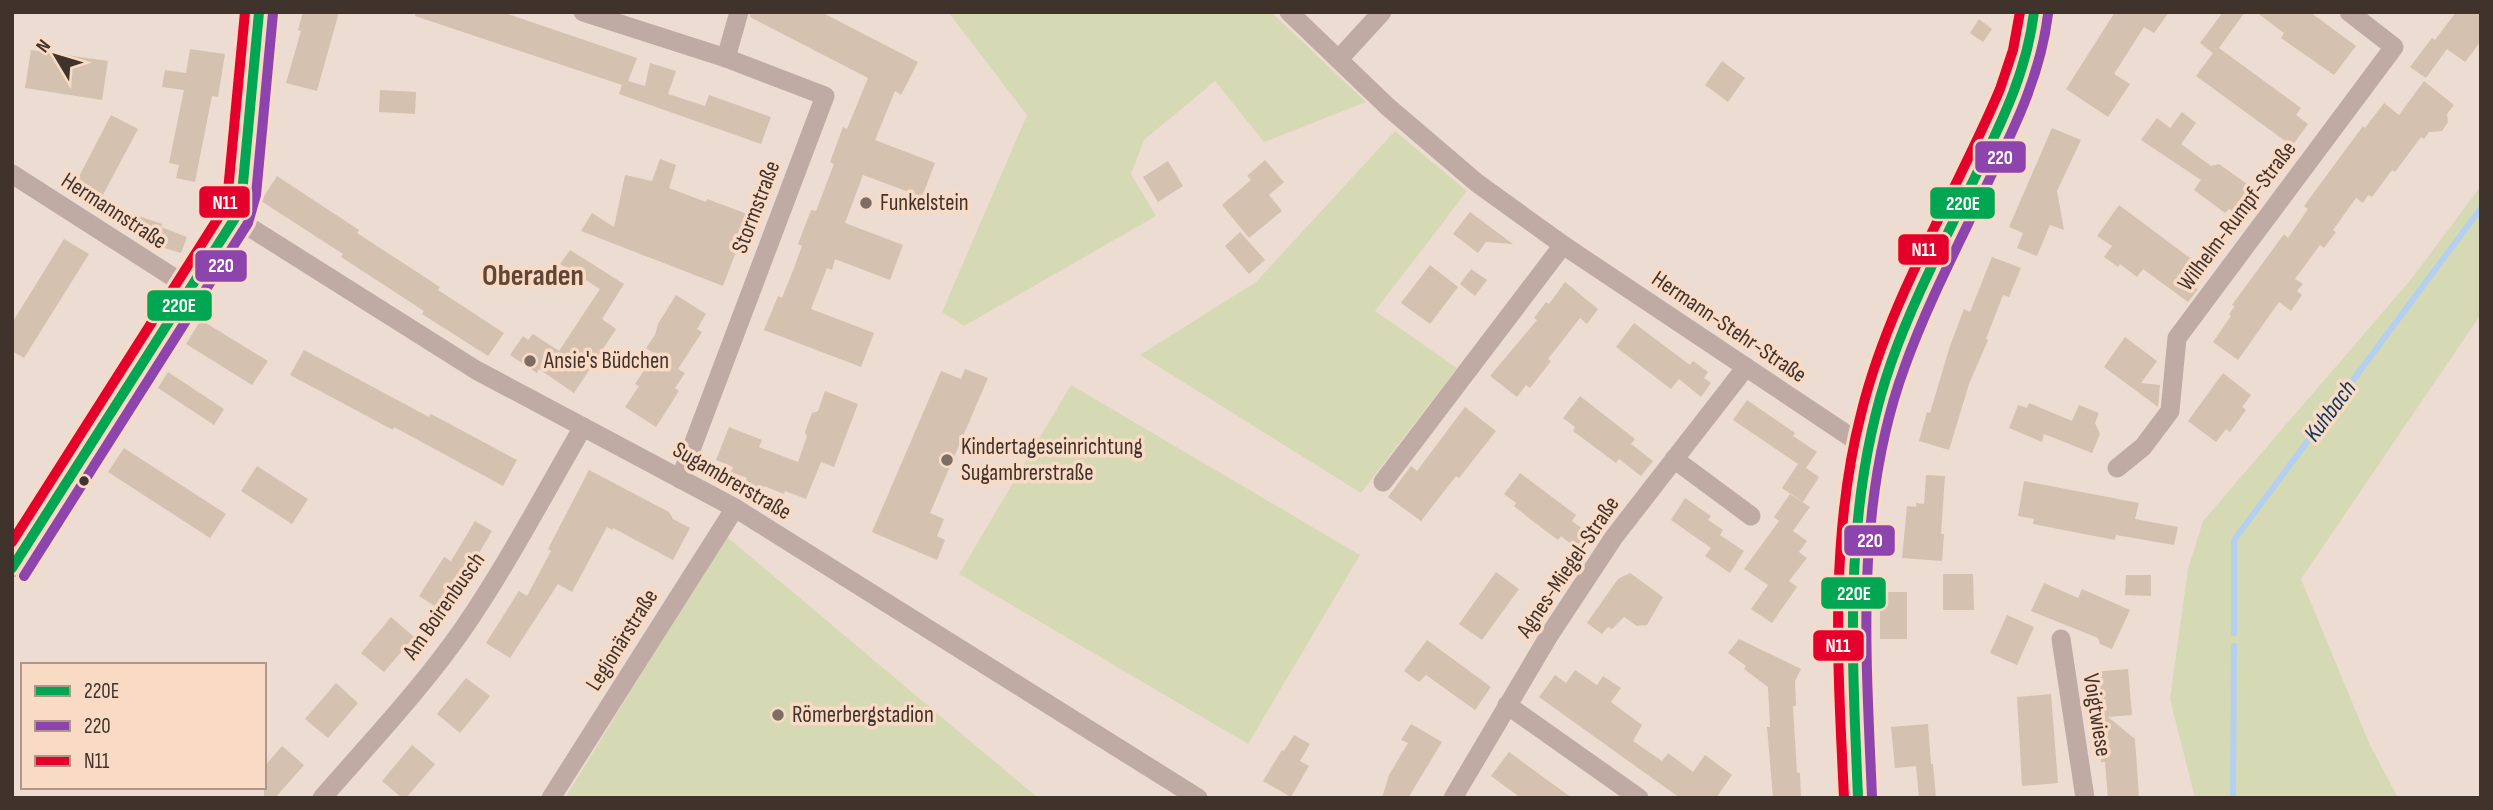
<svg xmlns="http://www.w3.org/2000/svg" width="2493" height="810" viewBox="0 0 2493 810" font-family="'Sofia Sans Condensed',sans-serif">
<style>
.green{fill:#d6dab4}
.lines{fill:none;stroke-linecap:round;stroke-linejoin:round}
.stream{stroke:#b4cff0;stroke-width:6}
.building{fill:#d5c1af}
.street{stroke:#bfaba4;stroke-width:19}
.secondary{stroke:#b7a098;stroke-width:28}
.bus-1-casing{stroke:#f9dac5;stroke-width:16}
.bus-2-casing{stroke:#f9dac5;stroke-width:16}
.bus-3-casing{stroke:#f9dac5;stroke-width:16}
.bus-1{stroke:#00a651;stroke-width:10}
.bus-2{stroke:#8e44ad;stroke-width:10}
.bus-3{stroke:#e4002b;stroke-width:10}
.poi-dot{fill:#7c6e65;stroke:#f9dac5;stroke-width:2.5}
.bus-dot{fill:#3f332b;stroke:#f9dac5;stroke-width:2.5}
.labels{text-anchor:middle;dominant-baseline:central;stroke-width:7;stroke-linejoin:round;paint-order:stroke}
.poi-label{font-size:23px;fill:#3f332b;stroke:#f9dac5;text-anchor:start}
.street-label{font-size:23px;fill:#3f332b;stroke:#f9dac5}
.water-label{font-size:24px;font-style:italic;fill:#0a365d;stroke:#f9dac5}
.district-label{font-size:30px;font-weight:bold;fill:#604735;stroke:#f9dac5}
.line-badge{stroke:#f9dac5;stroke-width:2.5}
.badge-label{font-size:19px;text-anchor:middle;font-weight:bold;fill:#fff}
</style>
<rect width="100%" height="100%" fill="#eddcd1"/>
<g class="green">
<path d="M948,12H1271L1366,102L1264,142L1215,81L1144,140L1131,174L1156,216L964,326L942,312L1027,115Z"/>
<path d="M1395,131L1467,191L1375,311L1457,368L1361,493L1140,355L1256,282Z"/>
<path d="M2481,186V314L2301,579L2369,743L2398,798H2195L2170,699L2188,569L2203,521L2413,277Z"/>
<path d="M1071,385L1360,555L1248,744L959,574Z"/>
<path d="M726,536L1038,798H565Z"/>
</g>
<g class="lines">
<g class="stream">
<path d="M2234,633V540L2481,208"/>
<path d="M2233,798L2234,646"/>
</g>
</g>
<g class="building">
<path d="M303,12H339L317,91L286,83L301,31L298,30Z"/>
<path d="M416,12H502L637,58L628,81L645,86L650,63L676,71L668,94L705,106L709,95L771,117L761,144L619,94L622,85L415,16Z"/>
<path d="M751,12H821L918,62L901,95L895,91L875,140L935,163L922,197L863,175L845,223L903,245L890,280L835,259L832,270L827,268L811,309L874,333L861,367L764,330L778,296L782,298L794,268L802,246L798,244L811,210L816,211L829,177L834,164L830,162L843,127L847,129L868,78L750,17Z"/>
<path d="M2115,12H2169L2154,33L2144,27L2114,74L2130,84L2108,117L2066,89Z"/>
<path d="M2223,12H2245L2219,48L2301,108L2296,115L2308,124L2292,146L2196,76L2213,53L2200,43Z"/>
<path d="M2256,12H2310L2356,46L2334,75L2281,38L2284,33Z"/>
<path d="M2456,12H2481V41L2465,62L2447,49L2426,78L2410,67L2432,38L2435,40Z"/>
<path d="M1979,19L1992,29L1983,42L1970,33Z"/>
<path d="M190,49L225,54L218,97L212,96L195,182L176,178L179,165L169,163L184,90L162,87L165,70L186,73Z"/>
<path d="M31,50L108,61L102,100L25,88Z"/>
<path d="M1722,61L1745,78L1728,102L1705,85Z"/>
<path d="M2424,81L2454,105L2447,114L2448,122L2442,131L2429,132L2424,139L2421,137L2395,172L2392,170L2372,197L2368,195L2363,203L2356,198L2333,230L2336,232L2324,248L2320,245L2295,279L2303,284L2297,291L2302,295L2291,311L2279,302L2238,360L2213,342L2231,316L2229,314L2235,306L2232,305L2284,234L2288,238L2308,209L2304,206L2363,126L2365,128L2384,103L2399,115Z"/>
<path d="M380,90L416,92L415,114L379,112Z"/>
<path d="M2182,112L2196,123L2181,144L2211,166L2219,164L2247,184L2243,189L2259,201L2245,221L2229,209L2225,213L2194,190L2201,180L2141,140L2157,118L2170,128Z"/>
<path d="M111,115L138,129L97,206L71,192Z"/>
<path d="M2052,128L2081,140L2057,191L2064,230L2050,225L2037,256L2017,248L2023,233L2009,227Z"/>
<path d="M660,159L676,165L669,188L706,202L707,199L750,215L723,286L581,231L592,213L614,227L625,175L652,181Z"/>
<path d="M1265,160L1284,182L1269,195L1282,211L1249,238L1222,205L1251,180L1247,176Z"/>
<path d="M1168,161L1183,186L1158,202L1143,177Z"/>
<path d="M277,176L359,230L357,233L440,287L438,290L504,333L488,356L422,314L424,311L341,257L343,254L261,201Z"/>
<path d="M2119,205L2202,267L2190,284L2198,289L2188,302L2143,269L2137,277L2120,264L2118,267L2104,257L2112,246L2097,236Z"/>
<path d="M1470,212L1513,244L1486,242L1478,253L1453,234Z"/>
<path d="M136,215L162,224L161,227L187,237L181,253L155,245L157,241L130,232Z"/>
<path d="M1240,232L1265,260L1249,274L1225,246Z"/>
<path d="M64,239L89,254L24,358L12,351V323Z"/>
<path d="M570,250L624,284L602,319L616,329L574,393L539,369L537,373L510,355L523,336L528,340L533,334L559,351L600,289L560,264Z"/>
<path d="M1992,257L2021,268L2009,297L2003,295L1986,339L1988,340L1969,384L1949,450L1919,441L1927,412L1930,413L1950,346L1964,309L1970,312Z"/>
<path d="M1430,265L1458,287L1430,324L1401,303Z"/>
<path d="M1471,269L1487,280L1475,296L1460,284Z"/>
<path d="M1565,282L1598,309L1587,324L1580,318L1548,359L1551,361L1530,388L1526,385L1517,397L1490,376L1537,320L1534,318L1546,302L1549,304Z"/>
<path d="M676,295L706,314L697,329L702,332L678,369L685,373L675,388L679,391L656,427L625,407L639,386L635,384L655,354L646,348L655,335L658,324Z"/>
<path d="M201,320L268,361L252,385L186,344Z"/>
<path d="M1634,323L1690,365L1693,361L1708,372L1704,378L1711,383L1701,397L1679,379L1671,389L1616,347Z"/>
<path d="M2125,337L2157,361L2141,383L2160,385L2158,407L2104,367Z"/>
<path d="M304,350L429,417L431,414L517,460L503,486L394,427L393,430L290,375Z"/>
<path d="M965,369L988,378L930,513L944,519L937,536L945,540L937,560L872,532L941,371L961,379Z"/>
<path d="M168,372L224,409L214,425L158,388Z"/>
<path d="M2223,373L2251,395L2242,407L2246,410L2230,432L2226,429L2216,442L2188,421Z"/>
<path d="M825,391L858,404L834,467L821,462L806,499L785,491L784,494L764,486L762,492L744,485L747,478L731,472L733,467L716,460L729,427L762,440L759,447L798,462L807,436L805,432L812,413L818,411Z"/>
<path d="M1580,396L1635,439L1631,444L1653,461L1641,476L1619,459L1616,463L1573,431L1575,427L1563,418Z"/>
<path d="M1747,400L1795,433L1793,436L1817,452L1806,468L1819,477L1803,502L1782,488L1798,464L1733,420Z"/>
<path d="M2029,403L2072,421L2079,405L2099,413L2095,423L2100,434L2092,453L2044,434L2042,442L2009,428L2018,405L2027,408Z"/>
<path d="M1465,407L1496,431L1459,478L1456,476L1421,521L1388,497L1411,466L1417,471Z"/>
<path d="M124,448L226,514L210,538L108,472Z"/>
<path d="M257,466L308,499L292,524L241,491Z"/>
<path d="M589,470L669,512L673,519L690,528L673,560L613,528L612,530L607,527L572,592L558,584L510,658L486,643L519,591L527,596L551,551L548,549Z"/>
<path d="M1520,473L1576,515L1572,521L1587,532L1576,548L1561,536L1558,540L1530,519L1514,506L1516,503L1504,494Z"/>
<path d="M1926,475L1945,476L1941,534H1944L1942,561L1902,558L1907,506L1916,507V503L1924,504Z"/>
<path d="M2024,481L2139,503L2135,519L2178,527L2174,545L2116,535L2115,540L2033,524L2034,519L2018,516Z"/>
<path d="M1790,494L1810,507L1793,531L1807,541L1799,552L1807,558L1789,581L1797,587L1772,623L1751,609L1768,585L1744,569L1779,521L1774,517Z"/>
<path d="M1685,498L1711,516L1708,520L1723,530L1720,535L1744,551L1730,573L1705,556L1711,548L1671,520Z"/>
<path d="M475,521L492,531L444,612L419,596L444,557L451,561Z"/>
<path d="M1496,572L1519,589L1482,640L1459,624Z"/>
<path d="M1630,573L1663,597L1647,625L1637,626L1624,617L1612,629L1608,627L1602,634L1587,623L1618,579Z"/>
<path d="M1943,574H1973L1974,610H1943Z"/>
<path d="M2126,575H2151V596L2125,595Z"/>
<path d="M2044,583L2078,598L2082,589L2130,610L2112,649L2100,644L2098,638L2031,611Z"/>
<rect x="1880" y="592" width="27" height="47"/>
<path d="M2007,615L2034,627L2017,665L1990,653Z"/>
<path d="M391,617L414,637L384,672L361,653Z"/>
<path d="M1739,639L1801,669L1795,681L1796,706H1793L1797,773H1800L1801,798H1773L1767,727H1770L1768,687L1744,669L1746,666L1728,653Z"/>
<path d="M1427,640L1491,687L1475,710L1426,675L1419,682L1404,671Z"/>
<path d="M2128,669L2132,715L2108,717L2135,739L2139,798H2108L2105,762H2101L2093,672Z"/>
<path d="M1575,670L1597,685L1603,676L1621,688L1611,702L1642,725L1633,741L1662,761L1668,753L1693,772L1705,755L1732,775L1716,798H1680L1539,697L1555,675L1566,683Z"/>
<path d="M466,678L490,696L460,733L437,714Z"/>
<path d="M336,683L358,703L328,738L305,719Z"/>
<path d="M2051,694L2058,783L2022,786L2017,697Z"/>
<path d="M1411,724L1442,742L1408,798H1382L1389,775L1408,743L1401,740Z"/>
<path d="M1928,724L1931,764H1933L1936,798H1919L1916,766L1895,768L1891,727Z"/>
<path d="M1294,735L1310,744L1300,761L1309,766L1291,797L1263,781L1282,750L1284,751Z"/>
<path d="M412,745L435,764L406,798H402L382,781Z"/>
<path d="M282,746L304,765L275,798H264V767Z"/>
<path d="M1509,752L1572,798H1521L1491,776Z"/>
</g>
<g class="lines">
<g class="street">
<path d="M583,12L726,58L825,96L680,479"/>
<path d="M1289,12L1388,107L1477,183L1563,245L1867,448"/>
<path d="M726,58L739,12"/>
<path d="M1339,59L1382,12"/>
<path d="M12,174L190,288"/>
<path d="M235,218L476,370L735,508L1198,798"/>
<path d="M1674,459L1751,516"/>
<path d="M2117,468L2143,447L2170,411L2177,338L2394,47L2349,12"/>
<path d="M1383,482L1563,245"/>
<path d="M12,568L235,218L242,194L259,12"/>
<path d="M2061,639L2085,798"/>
<path d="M1507,705L1639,798"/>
<path d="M322,798C370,743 421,689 463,629C507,565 544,494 583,427"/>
<path d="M551,798L735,508"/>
<path d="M1453,798L1550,634L1614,537L1746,367"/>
</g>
<path class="secondary" d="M1858,798C1852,652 1839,503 1891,363C1916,298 1948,234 1978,171C2002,120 2030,69 2034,12"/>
<defs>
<g id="bus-1">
<path d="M12,568L235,218L242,194L259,12"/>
<path d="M1858,798C1852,652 1842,503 1891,363C1914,297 1948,234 1978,171C2003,119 2027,70 2034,12"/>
</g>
<g id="bus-2">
<path d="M24,576L248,223L256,195L273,13"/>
<path d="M1872,797C1866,653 1854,504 1905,366C1928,302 1961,240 1990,178C2016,125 2041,73 2048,14"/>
</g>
<g id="bus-3">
<path d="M12,542L222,212L228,191L245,12"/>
<path d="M1844,798C1838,670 1829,539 1861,414C1889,299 1955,196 2000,89L2013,50L2020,12"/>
</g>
</defs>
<use href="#bus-1" class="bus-1-casing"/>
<use href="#bus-2" class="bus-2-casing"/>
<use href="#bus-3" class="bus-3-casing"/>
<use href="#bus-1" class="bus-1"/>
<use href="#bus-2" class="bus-2"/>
<use href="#bus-3" class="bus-3"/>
</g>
<g class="poi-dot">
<circle cx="866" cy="203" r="7"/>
<circle cx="530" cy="361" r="7"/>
<circle cx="947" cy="460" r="7"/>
<circle cx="778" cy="715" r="7"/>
</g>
<circle class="bus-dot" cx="84" cy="481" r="6"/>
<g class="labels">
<g class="poi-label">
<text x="880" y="203">Funkelstein</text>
<text x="544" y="361">Ansie's Büdchen</text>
<text x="961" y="447">Kindertageseinrichtung<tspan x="961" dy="26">Sugambrerstraße</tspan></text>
<text x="792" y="715">Römerbergstadion</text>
</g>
<g class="street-label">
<text transform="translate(756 207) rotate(-69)">Stormstraße</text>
<text transform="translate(114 211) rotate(33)">Hermannstraße</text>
<text transform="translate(2237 216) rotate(-53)">Wilhelm-Rumpf-Straße</text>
<text transform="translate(1729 327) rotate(34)">Hermann-Stehr-Straße</text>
<text transform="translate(732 481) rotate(30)">Sugambrerstraße</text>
<text transform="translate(1568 567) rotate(-56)">Agnes-Miegel-Straße</text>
<text transform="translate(444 606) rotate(-55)">Am Boirenbusch</text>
<text transform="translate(622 640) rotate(-58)">Legionärstraße</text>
<text transform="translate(2097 715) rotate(81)">Voigtwiese</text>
</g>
<g class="water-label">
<text transform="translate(2330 411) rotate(-53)">Kuhbach</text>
</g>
<g class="district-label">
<text x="533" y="276">Oberaden</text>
</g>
</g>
<g class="line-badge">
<rect x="1974" y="140" width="53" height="34" rx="7" fill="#8e44ad"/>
<rect x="198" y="185" width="53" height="34" rx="7" fill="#e4002b"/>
<rect x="1929" y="186" width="67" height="34" rx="7" fill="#00a651"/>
<rect x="1897" y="233" width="53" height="33" rx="7" fill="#e4002b"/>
<rect x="194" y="249" width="54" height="34" rx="7" fill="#8e44ad"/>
<rect x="146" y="289" width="67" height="33" rx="7" fill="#00a651"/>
<rect x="1843" y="524" width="53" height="33" rx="7" fill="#8e44ad"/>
<rect x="1820" y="576" width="67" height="34" rx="7" fill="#00a651"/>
<rect x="1812" y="629" width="53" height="33" rx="7" fill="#e4002b"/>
</g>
<g class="badge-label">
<text x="2000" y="164">220</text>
<text x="225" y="209">N11</text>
<text x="1963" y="210">220E</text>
<text x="1924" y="256">N11</text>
<text x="221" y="272">220</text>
<text x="179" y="312">220E</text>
<text x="1870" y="547">220</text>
<text x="1854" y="600">220E</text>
<text x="1838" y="652">N11</text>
</g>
<rect width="2493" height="810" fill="none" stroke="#3f332b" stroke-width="28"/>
<rect x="21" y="663" width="245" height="126" fill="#f9dac5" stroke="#af9787" stroke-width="2"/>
<rect x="35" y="686" width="35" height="10" fill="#00a651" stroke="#af9787" stroke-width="2"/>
<text x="84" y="698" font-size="21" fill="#3f332b">220E</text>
<rect x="35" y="721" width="35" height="10" fill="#8e44ad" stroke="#af9787" stroke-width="2"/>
<text x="84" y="733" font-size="21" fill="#3f332b">220</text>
<rect x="35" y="756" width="35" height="10" fill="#e4002b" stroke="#af9787" stroke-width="2"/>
<text x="84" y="768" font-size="21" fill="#3f332b">N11</text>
<g transform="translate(56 56) rotate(308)" stroke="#f9dac5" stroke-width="5" paint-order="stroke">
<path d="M0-5L12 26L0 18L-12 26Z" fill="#3f332b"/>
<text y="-10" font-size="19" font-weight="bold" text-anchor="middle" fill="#3f332b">N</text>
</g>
</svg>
